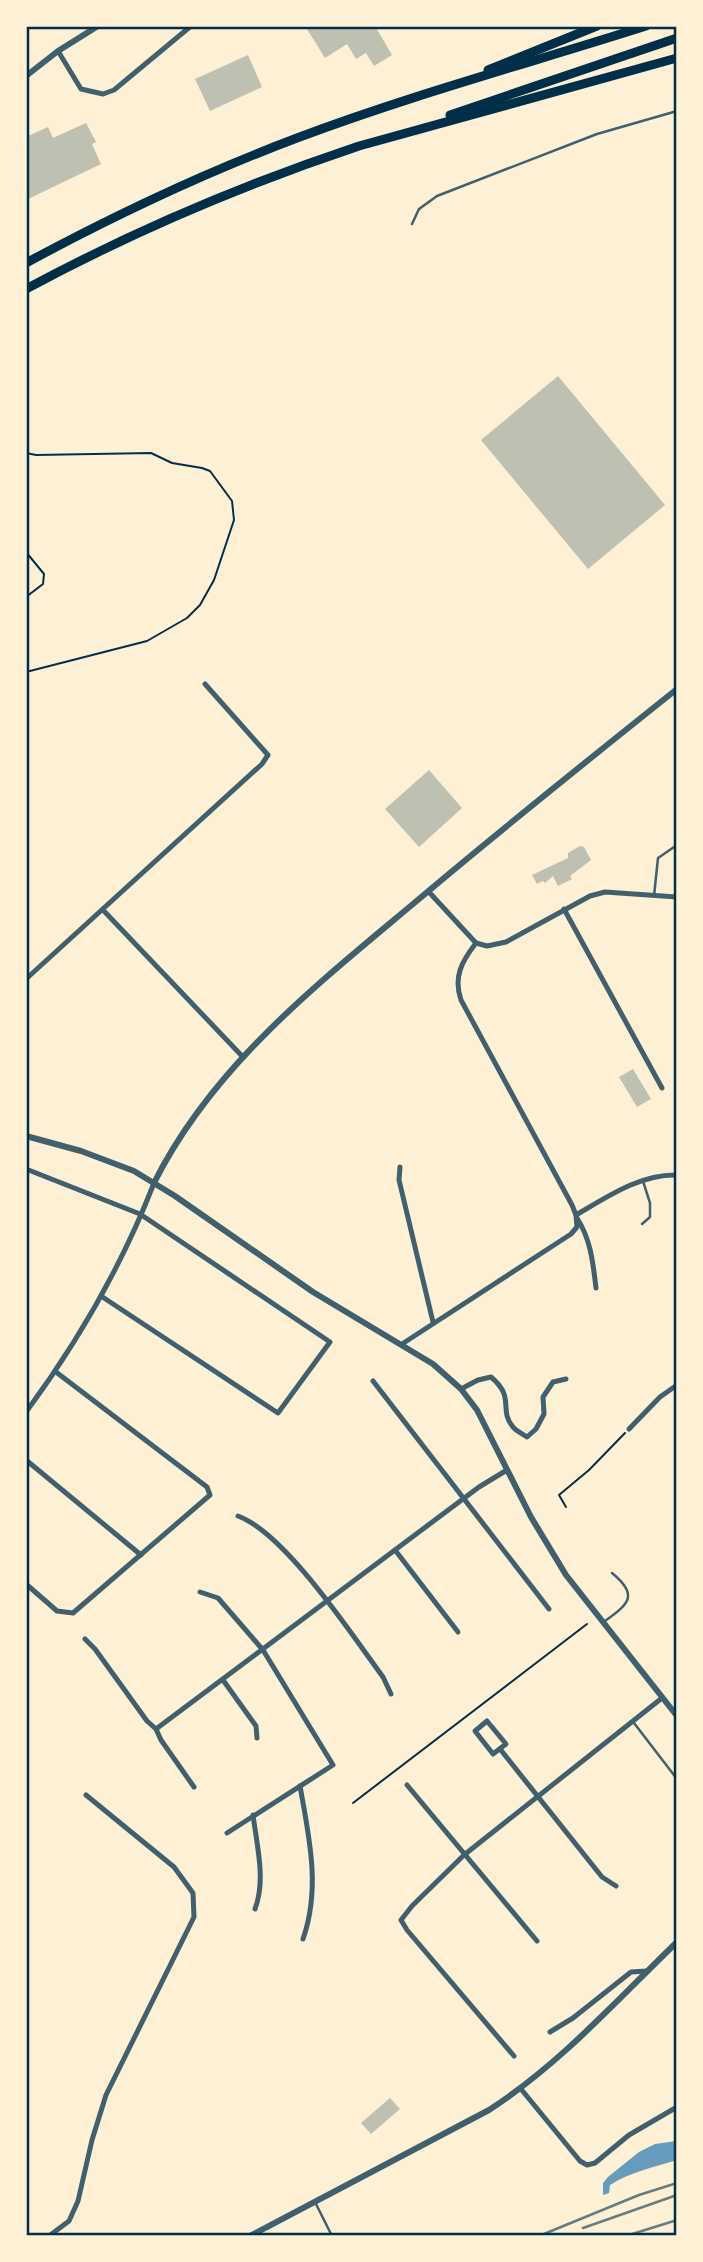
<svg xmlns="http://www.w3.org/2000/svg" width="703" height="2262" viewBox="0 0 703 2262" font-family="'Titillium Web',sans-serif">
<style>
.water{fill:#669bbc}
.building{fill:#bec0b2}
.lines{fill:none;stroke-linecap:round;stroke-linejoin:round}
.path{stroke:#003049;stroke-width:2}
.service{stroke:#3f606c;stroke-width:2.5}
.minor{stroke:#3f606c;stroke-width:5}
.tertiary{stroke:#3f606c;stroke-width:6}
.motorway{stroke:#003049;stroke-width:9}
.rail{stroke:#657d81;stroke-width:2.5}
.neatline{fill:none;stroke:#003049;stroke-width:2.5}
</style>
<rect width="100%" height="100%" fill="#fdf0d5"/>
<path class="water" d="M677,2141V2160C655,2167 630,2172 610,2185L609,2193L603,2195V2183L608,2177L639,2152L655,2144Z"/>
<g class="building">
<path d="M312,26H375L392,55L374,66L366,53L356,59L347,44L325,58L307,29Z"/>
<path d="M248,55L262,87L210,111L195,79Z"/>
<path d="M86,123L96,142L92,144L101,164L26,200V137L48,127L53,138Z"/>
<path d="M558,376L665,505L588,569L481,440Z"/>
<path d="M429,770L462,808L419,847L385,809Z"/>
<path d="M580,846L584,847L591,860L570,876L572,879L558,886L553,876L545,883L543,881L537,884L532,875L568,858V853Z"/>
<path d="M633,1069L651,1099L637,1107L619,1077Z"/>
<path d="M390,2098L400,2109L371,2134L361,2123Z"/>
</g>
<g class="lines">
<g class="path">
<path d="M26,453L36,455L151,453L172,463L202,468L210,471L232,501L234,520L214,580L200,605L187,618L147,641L26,672"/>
<path d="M26,552L44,574L43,584L26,597"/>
<path d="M566,1507L559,1495L589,1470L625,1433"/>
<path d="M353,1803L587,1624"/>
</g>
<g class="service">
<path d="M412,224L419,209L437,196L597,134L677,111"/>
<path d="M654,896L658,858L677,845"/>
<path d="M642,1224L650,1217V1203L643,1181"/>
<path d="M605,1621C629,1604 639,1595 612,1573"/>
<path d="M634,1723L677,1779"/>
<path d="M315,2202L332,2236"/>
</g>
<g class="minor">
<path d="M58,51L81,89L103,94L114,90L191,26"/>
<path d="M428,891L476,943"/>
<path d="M564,909L662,1088"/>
<path d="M103,910L242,1056"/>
<path d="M26,979L262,764L268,755L205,684"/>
<path d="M400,1167L399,1180L433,1322"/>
<path d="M26,1169L140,1214L330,1342L278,1413L101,1296"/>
<path d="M576,1215C607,1197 640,1174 677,1175"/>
<path d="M577,1218C591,1240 593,1263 596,1288"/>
<path d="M402,1344L571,1234L577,1227L576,1215L572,1205L461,1000C453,977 462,961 476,943L487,946L506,942L590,896L605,892L677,897"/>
<path d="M373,1381L549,1609"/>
<path d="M461,1389L478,1380L491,1377C516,1398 498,1409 513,1427C516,1431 523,1434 527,1437L536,1429L544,1414L543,1397L553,1382L566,1379"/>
<path d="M26,1412C77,1343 123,1263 154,1183"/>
<path d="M629,1429L660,1397L677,1385"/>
<path d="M26,1460L141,1555"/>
<path d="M238,1516C285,1533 352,1635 383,1677L391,1694"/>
<path d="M395,1550L458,1632"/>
<path d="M26,1584L57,1611L73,1613L210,1495L207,1487L56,1372"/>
<path d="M200,1592L218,1598L263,1650L333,1765L227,1833"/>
<path d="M85,1639L95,1649L147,1721L156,1729L479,1487L507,1470"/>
<path d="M223,1680L256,1726L257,1738"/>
<path d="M487,1721L506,1744L493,1754L475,1731Z"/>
<path d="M156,1729L161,1740L194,1787"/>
<path d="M500,1749L602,1877L616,1886"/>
<path d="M407,1785L537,1941"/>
<path d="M300,1786C309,1837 321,1888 303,1939"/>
<path d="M253,1815C257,1846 266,1880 255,1909"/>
<path d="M550,2032L573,2018L631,1972L647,1971"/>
<path d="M514,2056L407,1930L401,1920L412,1906L464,1855L662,1698"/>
<path d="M521,2089L580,2161L587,2165L595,2163L629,2135L677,2107"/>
<path d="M49,2236L69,2221L78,2201L92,2140L106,2095L194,1917L193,1893L174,1867L86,1795"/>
</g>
<g class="tertiary">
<path d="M26,76L58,51L98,26"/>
<path d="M26,1136L81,1151L134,1171L175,1196L313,1292L433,1364L461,1389L477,1410L531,1517L566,1575L677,1716"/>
<path d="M154,1183C212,1067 315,986 413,904C499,831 588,760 677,689"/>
<path d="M250,2236L489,2110C560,2064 616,2001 677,1942"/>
</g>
<g class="motorway">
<path d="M488,70L597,26"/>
<path d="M450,115L677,38"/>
<path d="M26,263C113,216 204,173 297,138C411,95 530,63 646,26"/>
<path d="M26,289C132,232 245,184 359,146L677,58"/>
</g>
<g class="rail">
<path d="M583,2228L677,2195"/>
<path d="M539,2236L639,2195L677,2183"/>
<path d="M626,2236L677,2220"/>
<path d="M669,2236L677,2233"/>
</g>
</g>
<rect width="703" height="2262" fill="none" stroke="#fdf0d5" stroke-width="56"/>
<rect x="28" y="28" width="647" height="2206" class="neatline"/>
</svg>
